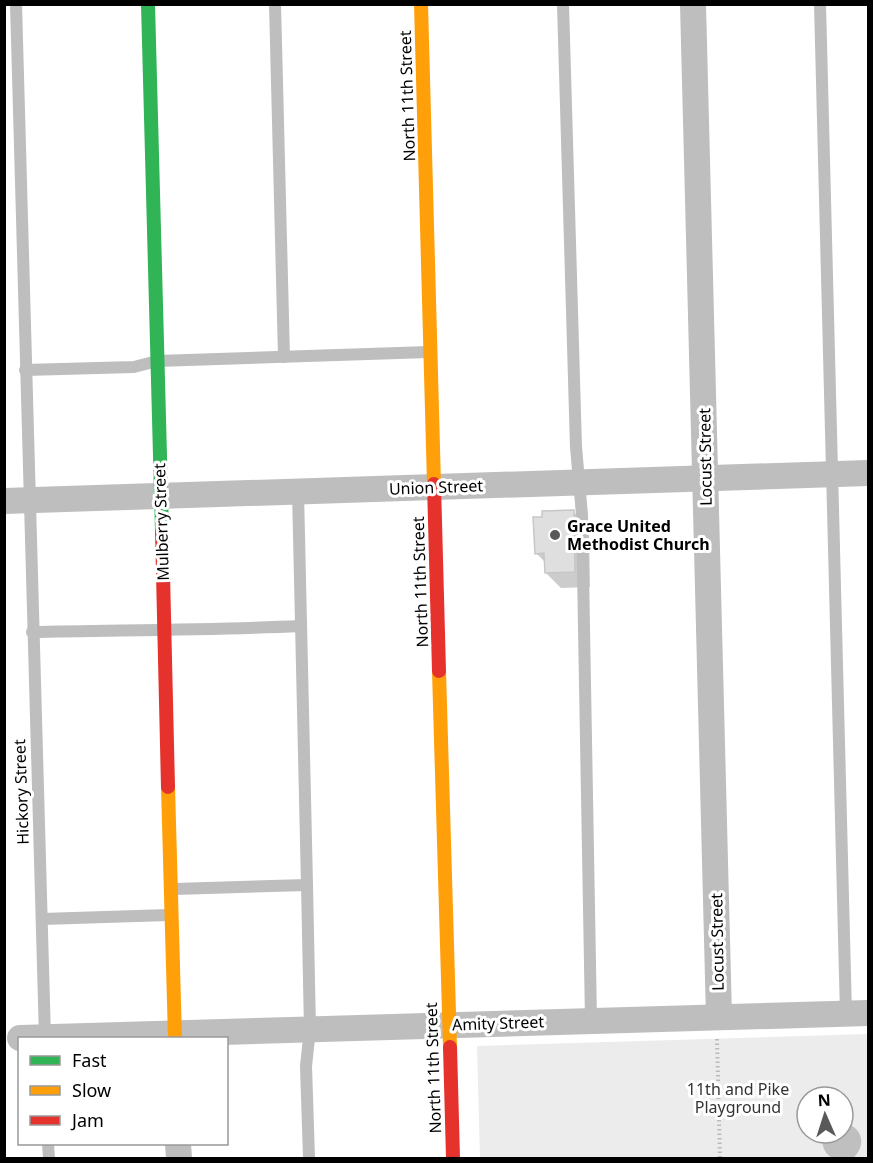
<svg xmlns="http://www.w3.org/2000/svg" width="873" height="1163" viewBox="0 0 873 1163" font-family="'Noto Sans',sans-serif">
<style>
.green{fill:#ececec;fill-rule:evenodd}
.water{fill:#bfbfbf}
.shadow{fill:#0003}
.building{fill:#dfdfdf;stroke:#c7c7c7;stroke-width:1.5}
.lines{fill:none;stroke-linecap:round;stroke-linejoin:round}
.path{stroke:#b9b9b9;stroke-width:4;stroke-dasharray:1.5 3;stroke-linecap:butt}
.lane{stroke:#bebebe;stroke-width:12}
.street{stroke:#bebebe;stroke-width:26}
.fast{stroke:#30b455;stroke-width:14}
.slow{stroke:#ff9f0a;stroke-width:14}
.jam{stroke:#e5322d;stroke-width:14}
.poi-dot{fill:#595959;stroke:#fff;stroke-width:2}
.labels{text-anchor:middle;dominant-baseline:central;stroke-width:6;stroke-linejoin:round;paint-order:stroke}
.street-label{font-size:16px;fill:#000;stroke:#fff}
.poi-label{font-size:16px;font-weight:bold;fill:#000;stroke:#fff;text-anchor:start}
.park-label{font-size:16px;fill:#333;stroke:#fff}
</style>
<rect width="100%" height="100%" fill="#fff"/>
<path class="green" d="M868,1034V1158H480L477,1046ZM807,1097H843V1133H807Z"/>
<path class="water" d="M843,1123C863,1126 867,1146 853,1158H832C823,1152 820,1143 825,1133H843Z"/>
<path class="shadow" d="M573,511L589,527L590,587L561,588L546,573V563L536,553Z"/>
<path class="building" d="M574,510L575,572L545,573L544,553L535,554L533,517H542V511Z"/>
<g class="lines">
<path class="path" d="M717,1039L720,1158"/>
<g class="lane">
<path d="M16,4L45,1038"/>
<path d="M275,4L284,357"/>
<path d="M563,4L576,447L582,515L591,1020"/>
<path d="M820,4L846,1014"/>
<path d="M25,370L134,367L157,361L429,352"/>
<path d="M298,492L307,885L310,1029L306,1066L309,1158"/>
<path d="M32,632C122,630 211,630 301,626"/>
<path d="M174,889L307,885"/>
<path d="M42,919L169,915"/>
<path d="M48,1144L49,1158"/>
</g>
<g class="street">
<path d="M693,4L719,1017"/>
<path d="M4,501L868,473"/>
<path d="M20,1038L868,1013"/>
<path d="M178,1144L179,1158"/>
</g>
<path class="fast" d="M148,4L162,531"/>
<g class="slow">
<path d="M421,4L434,484"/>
<path d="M439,671L450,1047"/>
<path d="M168,787L175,1038"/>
</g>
<g class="jam">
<path d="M434,484L439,671"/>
<path d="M162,531L168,787"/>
<path d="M450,1047L453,1158"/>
</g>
</g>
<circle class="poi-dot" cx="555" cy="535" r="6"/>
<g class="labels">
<g class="street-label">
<text transform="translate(407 96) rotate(-92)">North 11th Street</text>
<text transform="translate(705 457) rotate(-91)">Locust Street</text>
<text transform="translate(436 487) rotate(-2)">Union Street</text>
<text transform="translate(161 522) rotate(-92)">Mulberry Street</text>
<text transform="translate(420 582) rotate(-92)">North 11th Street</text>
<text transform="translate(21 792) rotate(-92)">Hickory Street</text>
<text transform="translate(717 942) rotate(-91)">Locust Street</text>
<text transform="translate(498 1023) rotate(-2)">Amity Street</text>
<text transform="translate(433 1068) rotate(-92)">North 11th Street</text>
</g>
<g class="poi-label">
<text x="567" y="526">Grace United<tspan x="567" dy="18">Methodist Church</tspan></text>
</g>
<g class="park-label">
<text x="738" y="1089">11th and Pike<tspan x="738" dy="18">Playground</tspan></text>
</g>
</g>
<rect width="873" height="1163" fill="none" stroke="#000000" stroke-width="12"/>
<rect x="18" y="1037" width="210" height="108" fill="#ffffff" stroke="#999999" stroke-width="1.5"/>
<rect x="30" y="1056" width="30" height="9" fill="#30b455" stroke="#999999" stroke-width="1.5"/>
<text x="72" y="1067" font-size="18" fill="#000000">Fast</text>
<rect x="30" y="1086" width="30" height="9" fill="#ff9f0a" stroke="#999999" stroke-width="1.5"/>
<text x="72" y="1097" font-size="18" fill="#000000">Slow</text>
<rect x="30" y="1116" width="30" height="9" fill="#e5322d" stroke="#999999" stroke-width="1.5"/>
<text x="72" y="1127" font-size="18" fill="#000000">Jam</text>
<g transform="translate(825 1115) rotate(357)"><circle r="28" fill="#ffffff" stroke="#999999" stroke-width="1.5"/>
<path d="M0-4.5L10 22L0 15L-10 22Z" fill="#595959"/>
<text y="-9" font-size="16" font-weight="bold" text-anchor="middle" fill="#000000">N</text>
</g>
</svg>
